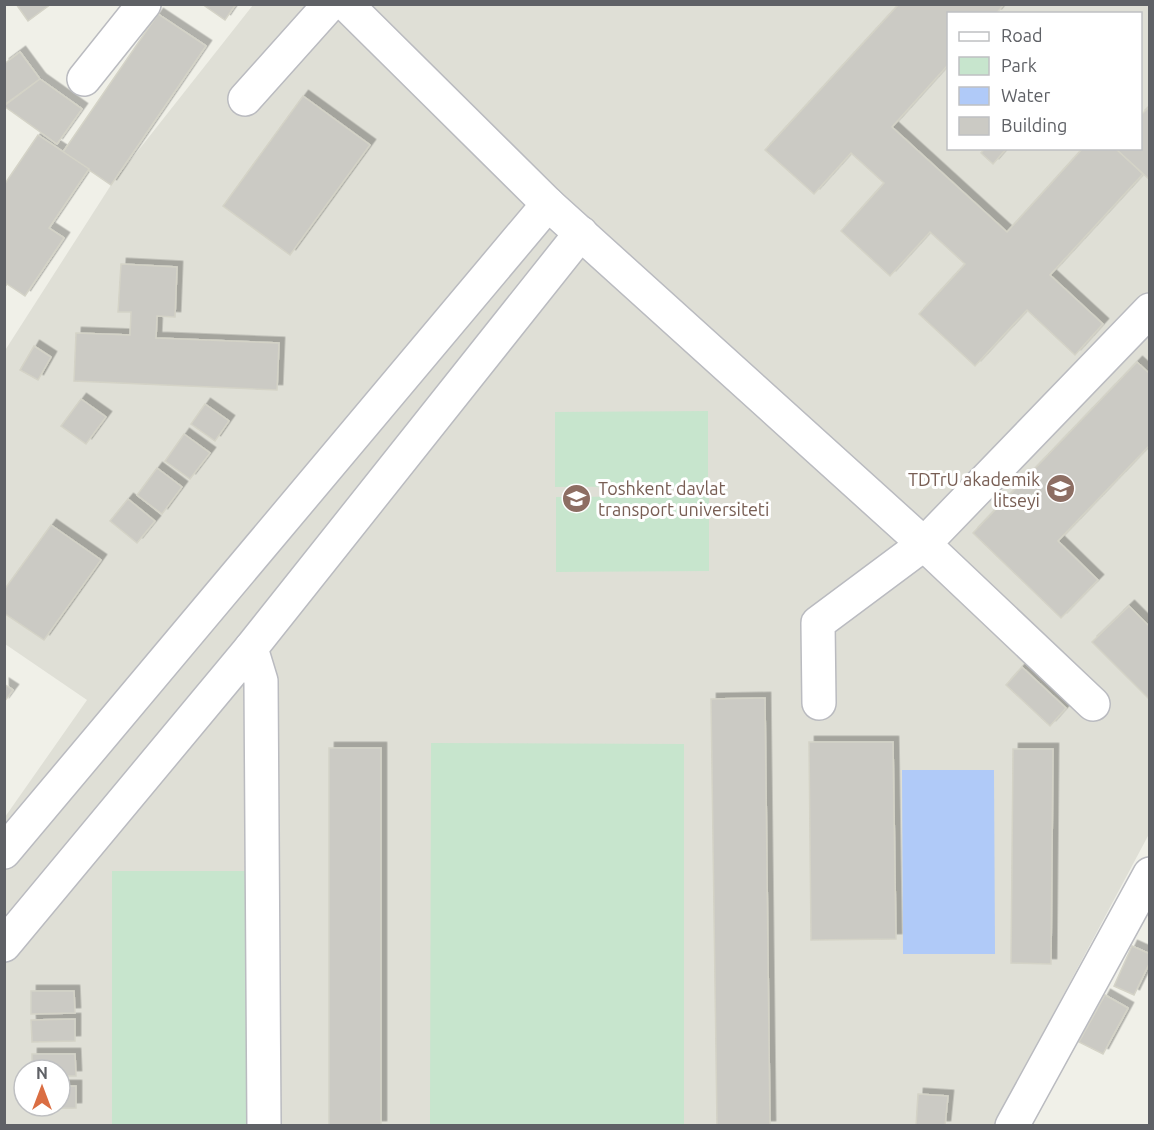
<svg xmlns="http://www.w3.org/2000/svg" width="1154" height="1130" viewBox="0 0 1154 1130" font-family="Ubuntu,sans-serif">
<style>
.education{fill:#dfdfd6;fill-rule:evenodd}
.green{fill:#c7e5cd}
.water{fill:#b0caf8}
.building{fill:#cbcac4;stroke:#d4d3c7;stroke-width:1.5;filter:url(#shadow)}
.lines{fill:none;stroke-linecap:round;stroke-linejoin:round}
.minor-casing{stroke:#babbc0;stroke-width:36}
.minor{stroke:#fff;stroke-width:33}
.labels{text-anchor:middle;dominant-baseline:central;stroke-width:6;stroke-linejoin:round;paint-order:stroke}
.education-label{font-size:18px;fill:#785e54;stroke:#fff;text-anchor:end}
</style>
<defs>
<filter id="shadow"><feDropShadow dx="5.5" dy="-5.5" stdDeviation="0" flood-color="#0004"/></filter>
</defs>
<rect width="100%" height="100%" fill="#f0f0e8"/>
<path class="education" d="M253,5H1149V834L994,1125H5V817L87,700L5,644L4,352L111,185ZM948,14H1140V148H948ZM24,1070H60V1106H24Z"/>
<g class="green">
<path d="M708,411V486L555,487V412Z"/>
<path d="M709,496V571L556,572V497Z"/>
<path d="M431,743L684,744V1125H430Z"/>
<rect x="112" y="871" width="137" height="254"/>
</g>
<path class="water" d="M902,770H994L995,954H903Z"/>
<g class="building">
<path d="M16,4H51L28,21Z"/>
<path d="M202,4H236L225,20Z"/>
<path d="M899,4H1004L996,14H948V65L892,127L1007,232L1083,148H1115L1143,174L1050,275L1103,324L1075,355L1027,310L975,366L919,314L965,264L930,232L890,276L841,231L884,183L851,153L814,194L765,150Z"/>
<path d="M158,14L206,46L111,185L63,152Z"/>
<path d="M20,52L40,79L4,105V64Z"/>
<path d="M40,79L82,109L57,144L4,106Z"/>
<path d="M303,96L370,145L290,255L223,206Z"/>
<path d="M1150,106V180L1115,148H1140V116Z"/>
<path d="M38,135L89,169L49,228L64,238L25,296L7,284L4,288V185Z"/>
<path d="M985,148H1007L993,164L981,153Z"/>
<path d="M121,264L177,267L175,317L157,316L156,338L279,343L277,390L74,381L76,333L130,335L131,312H118Z"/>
<path d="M34,346L51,357L38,380L20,370Z"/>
<path d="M1137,362L1150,374V445L1058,541L1098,580L1061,618L973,533Z"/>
<path d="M81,399L106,417L86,444L61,426Z"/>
<path d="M205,404L229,421L215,441L191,424Z"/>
<path d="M184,434L210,453L190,479L165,461Z"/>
<path d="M157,468L182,487L162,514L137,495Z"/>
<path d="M128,499L155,521L137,543L110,521Z"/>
<path d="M51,525L101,560L44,640L4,613V590Z"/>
<path d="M1129,606L1150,627V700L1092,642Z"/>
<path d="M1022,667L1066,708L1050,726L1006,685Z"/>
<path d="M4,684L13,690L4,702Z"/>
<path d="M765,698L770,1126H717L711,699Z"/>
<path d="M809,742H893L896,939L811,940Z"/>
<rect x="329" y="748" width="52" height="378"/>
<path d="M1013,749H1053L1051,964L1011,963Z"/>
<path d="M1132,946L1150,954V962L1134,995L1114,986Z"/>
<path d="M31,991H74L75,1013L31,1014Z"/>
<path d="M1105,995L1128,1008L1103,1054L1079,1042Z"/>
<path d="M75,1019V1041L32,1042L31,1020Z"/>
<path d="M32,1054H75L76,1076H60V1070H32Z"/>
<path d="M60,1086H76V1108L33,1109V1106H60Z"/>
<path d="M918,1094L948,1096L945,1126H916Z"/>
</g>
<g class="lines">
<defs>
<g id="minor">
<path d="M346,4L548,204L924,544L1093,704"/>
<path d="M84,79L144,4"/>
<path d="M245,99L330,4"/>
<path d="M819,703L818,623L924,544L1150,310"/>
<path d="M4,852L548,204"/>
<path d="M4,945L251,648"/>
<path d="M264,1126L261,681L251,648L581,233"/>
<path d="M1012,1126L1150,874"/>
</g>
</defs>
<use href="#minor" class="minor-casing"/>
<use href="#minor" class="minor"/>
</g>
<defs>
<symbol id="university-disc" viewBox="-11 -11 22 22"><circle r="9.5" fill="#8d6e63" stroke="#fff"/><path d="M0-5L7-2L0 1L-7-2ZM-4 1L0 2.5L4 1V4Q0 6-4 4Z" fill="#fff"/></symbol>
</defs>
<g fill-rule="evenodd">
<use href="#university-disc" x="1044" y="472" width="33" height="33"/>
<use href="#university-disc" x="560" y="482" width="33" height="33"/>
</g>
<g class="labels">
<g class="education-label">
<text x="1040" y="479">TDTrU akademik<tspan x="1040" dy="21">litseyi</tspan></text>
<text x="598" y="488" text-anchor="start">Toshkent davlat<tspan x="598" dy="21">transport universiteti</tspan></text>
</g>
</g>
<rect width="1154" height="1130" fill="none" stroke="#5f6166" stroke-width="12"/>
<rect x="947" y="12" width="195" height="138" fill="#ffffff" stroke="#bfc0c2" stroke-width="1.5"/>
<rect x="959" y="32" width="30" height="9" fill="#ffffff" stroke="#bfc0c2" stroke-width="1.5"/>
<text x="1001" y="42" font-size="18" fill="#5f6166">Road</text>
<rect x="959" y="57" width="30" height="18" fill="#c7e5cd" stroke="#bfc0c2" stroke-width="1.5"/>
<text x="1001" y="72" font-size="18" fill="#5f6166">Park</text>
<rect x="959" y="87" width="30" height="18" fill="#b0caf8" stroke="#bfc0c2" stroke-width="1.5"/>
<text x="1001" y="102" font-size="18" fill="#5f6166">Water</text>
<rect x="959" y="117" width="30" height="18" fill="#cbcac4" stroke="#bfc0c2" stroke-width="1.5"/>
<text x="1001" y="132" font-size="18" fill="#5f6166">Building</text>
<g transform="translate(42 1088)"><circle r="28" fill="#ffffff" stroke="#bfc0c2" stroke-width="1.5"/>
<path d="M0-4.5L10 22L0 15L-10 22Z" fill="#da6e43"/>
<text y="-9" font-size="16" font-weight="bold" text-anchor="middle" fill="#5f6166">N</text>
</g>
</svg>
